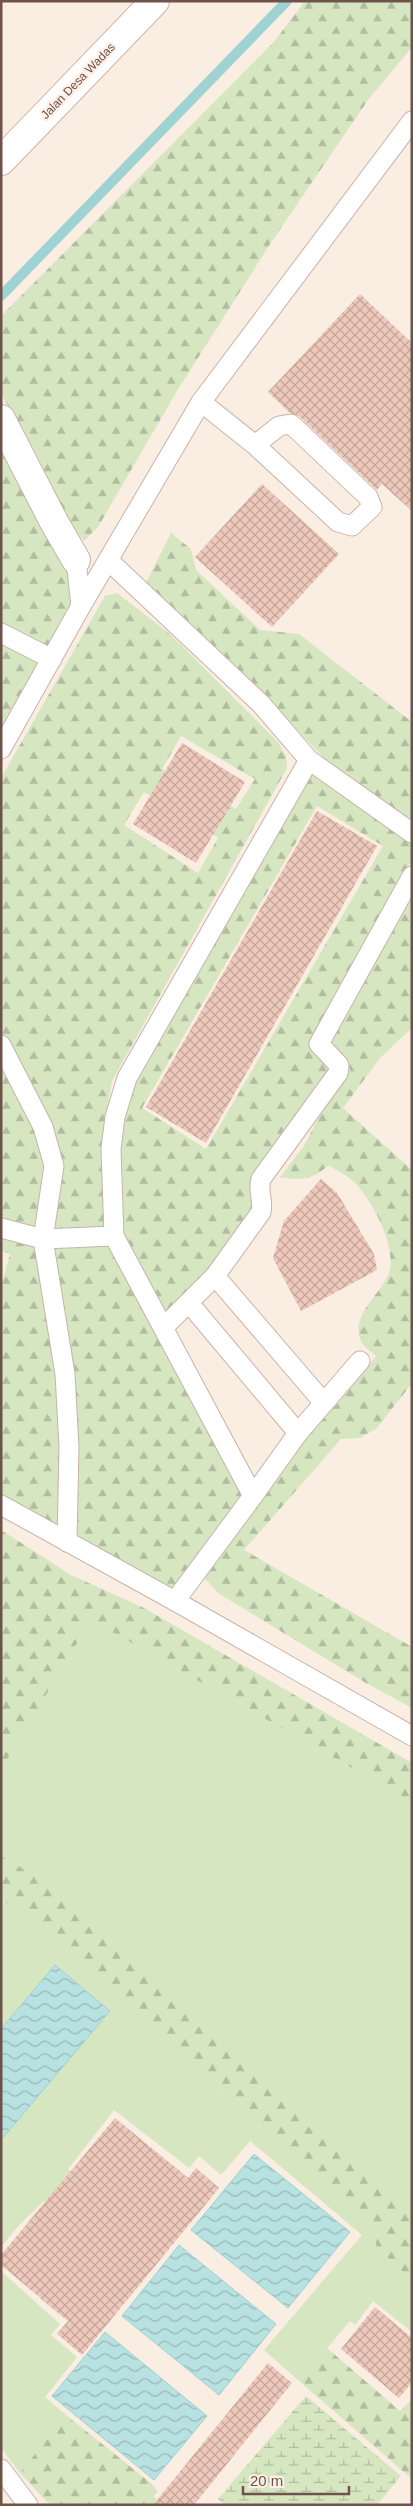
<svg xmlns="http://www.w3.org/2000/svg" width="413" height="2506" viewBox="0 0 413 2506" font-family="Helvetica,sans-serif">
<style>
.green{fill:#d5e6c1}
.forest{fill:url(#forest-firs);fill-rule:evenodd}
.wetland{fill:url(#wetland-marsh)}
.water{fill:url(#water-waves);stroke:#9fd2d2}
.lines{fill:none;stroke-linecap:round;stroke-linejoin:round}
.stream{stroke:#9fd2d2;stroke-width:10}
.building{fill:url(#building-cross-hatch)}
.service-casing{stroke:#c9b3a9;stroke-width:21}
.minor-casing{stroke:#c9b3a9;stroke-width:30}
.secondary-casing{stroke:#cfb4a9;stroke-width:30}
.service{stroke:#fff;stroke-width:19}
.minor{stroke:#fff;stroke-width:28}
.secondary{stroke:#fff;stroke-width:28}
.labels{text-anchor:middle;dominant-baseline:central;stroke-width:5;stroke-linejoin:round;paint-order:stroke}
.street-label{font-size:12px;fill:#6f524a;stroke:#fdf1e7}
</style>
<defs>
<pattern id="forest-firs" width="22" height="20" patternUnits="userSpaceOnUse" patternTransform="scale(1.25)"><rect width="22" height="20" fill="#d5e6c1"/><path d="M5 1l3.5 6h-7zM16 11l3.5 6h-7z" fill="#b1bd9f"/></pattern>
<pattern id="wetland-marsh" width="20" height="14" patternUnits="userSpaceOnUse" patternTransform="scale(1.25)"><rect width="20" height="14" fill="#d5e6c1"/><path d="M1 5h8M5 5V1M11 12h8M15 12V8" fill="none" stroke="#b1bd9f"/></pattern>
<pattern id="water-waves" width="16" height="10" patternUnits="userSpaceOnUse" patternTransform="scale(1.25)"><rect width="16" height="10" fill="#b8e1e1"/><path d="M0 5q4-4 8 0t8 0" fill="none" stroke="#9ab9b8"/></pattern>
<pattern id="building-cross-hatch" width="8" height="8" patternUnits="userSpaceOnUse" patternTransform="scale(1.25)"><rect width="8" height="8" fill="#edc8bb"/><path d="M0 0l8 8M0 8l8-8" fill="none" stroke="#c4a59a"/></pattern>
</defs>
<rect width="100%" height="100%" fill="#faede1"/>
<g class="green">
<path d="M91,1620L412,1802V2215L270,2078L36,1876L1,1856V1770Z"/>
<path d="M1,1900L25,1913L245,2115L377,2226L376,2246L412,2281V2332L373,2301L355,2325L350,2321L299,2381L264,2350L362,2235L250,2141L221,2175L199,2156L189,2168L114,2110L68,2169L118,2208L161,2156L182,2172L64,2318L40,2299L89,2238L44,2201L21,2223L1,2247V2140L110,2011L55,1965L1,2029Z"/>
<path d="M1,2271L60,2324L51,2335L77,2357L45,2397L66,2415L20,2473L1,2448Z"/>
</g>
<g class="forest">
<path d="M305,1H412V47L368,100L270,244L177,391L98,527L84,541L72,526L34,450L1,394V316L273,43Z"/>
<path d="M1,440L69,575L73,607L49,646L1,627Z"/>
<path d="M171,533L191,549L196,570L260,630L299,634L412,722V820L332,766L270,702L146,583Z"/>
<path d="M117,593L170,634L278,742L286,756L287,768L112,1081C102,1132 104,1176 106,1228L51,1232V1123L1,1031V778L105,596ZM181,736L255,779L236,809L215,797L198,825L218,838L198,873L124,825L144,792L166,804L180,780L162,769Z"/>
<path d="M1,637L47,659L1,736Z"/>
<path d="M310,767L412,841V859L311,1043L332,1070L250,1185L256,1207L209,1272L167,1315L122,1236L119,1125L132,1078ZM317,806L383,846L206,1149L142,1108Z"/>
<path d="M412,894V1028L380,1058L343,1108L412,1170V1383L377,1428L360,1438L341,1439L244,1550L412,1647V1708L366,1683L218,1593L202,1575L296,1447L338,1403L376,1356C372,1352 365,1348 362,1343C348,1318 379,1296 388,1275C399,1250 373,1201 354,1182C348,1176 337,1171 329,1165C312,1180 301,1181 280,1177L304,1146L318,1119L350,1070L347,1060L331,1043Z"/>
<path d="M1,1060L38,1128L48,1166L37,1231L1,1221Z"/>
<path d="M1,1236L37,1246L52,1340L59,1426L60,1529L1,1496V1287L10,1254L1,1251Z"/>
<path d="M112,1240L243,1498L174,1586L167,1587L74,1537L47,1243Z"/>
<path d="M1,1530L71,1575L144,1608L412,1763V1802L91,1620L1,1770Z"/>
<path d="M1,1856L36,1876L153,1974L270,2078L412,2215V2281L376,2246L377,2226L245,2115L25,1913L1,1900Z"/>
<path d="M327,2348L400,2411L412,2399V2479L299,2381Z"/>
<path d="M66,2415L152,2484L157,2491L153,2496L163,2505H50L20,2473Z"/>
</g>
<path class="wetland" d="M306,2396L401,2476L377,2505H225L218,2499Z"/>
<g class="water">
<path d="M55,1965L110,2011L1,2140V2029Z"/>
<path d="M254,2154L350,2232L288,2308L191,2230Z"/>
<path d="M179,2245L276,2324L219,2395L122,2316Z"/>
<path d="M105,2332L207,2416L154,2480L52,2396Z"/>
</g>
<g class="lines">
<path class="stream" d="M1,296L287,1"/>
</g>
<g class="building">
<path d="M360,294L412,343V511L382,484L377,490L299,416L290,413L268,392Z"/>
<path d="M262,484L339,554L272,627L195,557Z"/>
<path d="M182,743L245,782L196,863L133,824Z"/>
<path d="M317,811L377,846L206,1143L146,1107Z"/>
<path d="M321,1179L337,1193L374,1254L377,1270L301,1311L273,1258L284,1221Z"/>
<path d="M115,2118L188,2178L196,2168L219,2188L82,2355L57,2334L68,2321L1,2265V2255Z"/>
<path d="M375,2307L412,2338V2382L399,2398L341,2349Z"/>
<path d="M268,2363L292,2383L194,2505H153Z"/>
</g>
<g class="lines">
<defs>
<g id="service">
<path d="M201,402L255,445L338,522L352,526L372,507L368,497L291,424L279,426L255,445"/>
<path d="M76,560L81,606"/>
<path d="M109,561L261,704L309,760L127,1078L115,1117L111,1149L114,1236L253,1496L175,1601"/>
<path d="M1,633L52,659"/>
<path d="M1,749L81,606L201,402L412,121"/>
<path d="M309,760L412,833"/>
<path d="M1,1045L43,1127L54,1166L43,1239L65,1374L69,1447L67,1542"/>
<path d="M1,1228L43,1239L114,1236"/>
<path d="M215,1276L324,1403"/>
<path d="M189,1303L298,1433"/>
<path d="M164,1327L215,1276L261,1212C264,1200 257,1191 261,1179L338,1073L339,1065L319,1044L412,876"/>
<path d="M253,1496L298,1433L360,1361"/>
<path d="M1,1505L175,1601L412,1736"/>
<path d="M1,2469L28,2505"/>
</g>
<path id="minor" d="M1,419L54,522L76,560"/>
<path id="secondary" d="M1,161L155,1"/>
</defs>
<use href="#service" class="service-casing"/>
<use href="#minor" class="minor-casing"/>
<use href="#secondary" class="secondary-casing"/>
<use href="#service" class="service"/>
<use href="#minor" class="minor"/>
<use href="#secondary" class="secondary"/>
</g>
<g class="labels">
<g class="street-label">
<text transform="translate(78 81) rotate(-46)">Jalan Desa Wadas</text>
</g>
</g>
<rect width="413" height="2506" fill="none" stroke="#6f524a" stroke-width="5"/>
<path d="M243 2486v8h106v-8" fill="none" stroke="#6f524a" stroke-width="2.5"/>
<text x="250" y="2486" font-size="15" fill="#6f524a" stroke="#fdf1e7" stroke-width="4" paint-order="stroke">20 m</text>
</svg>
